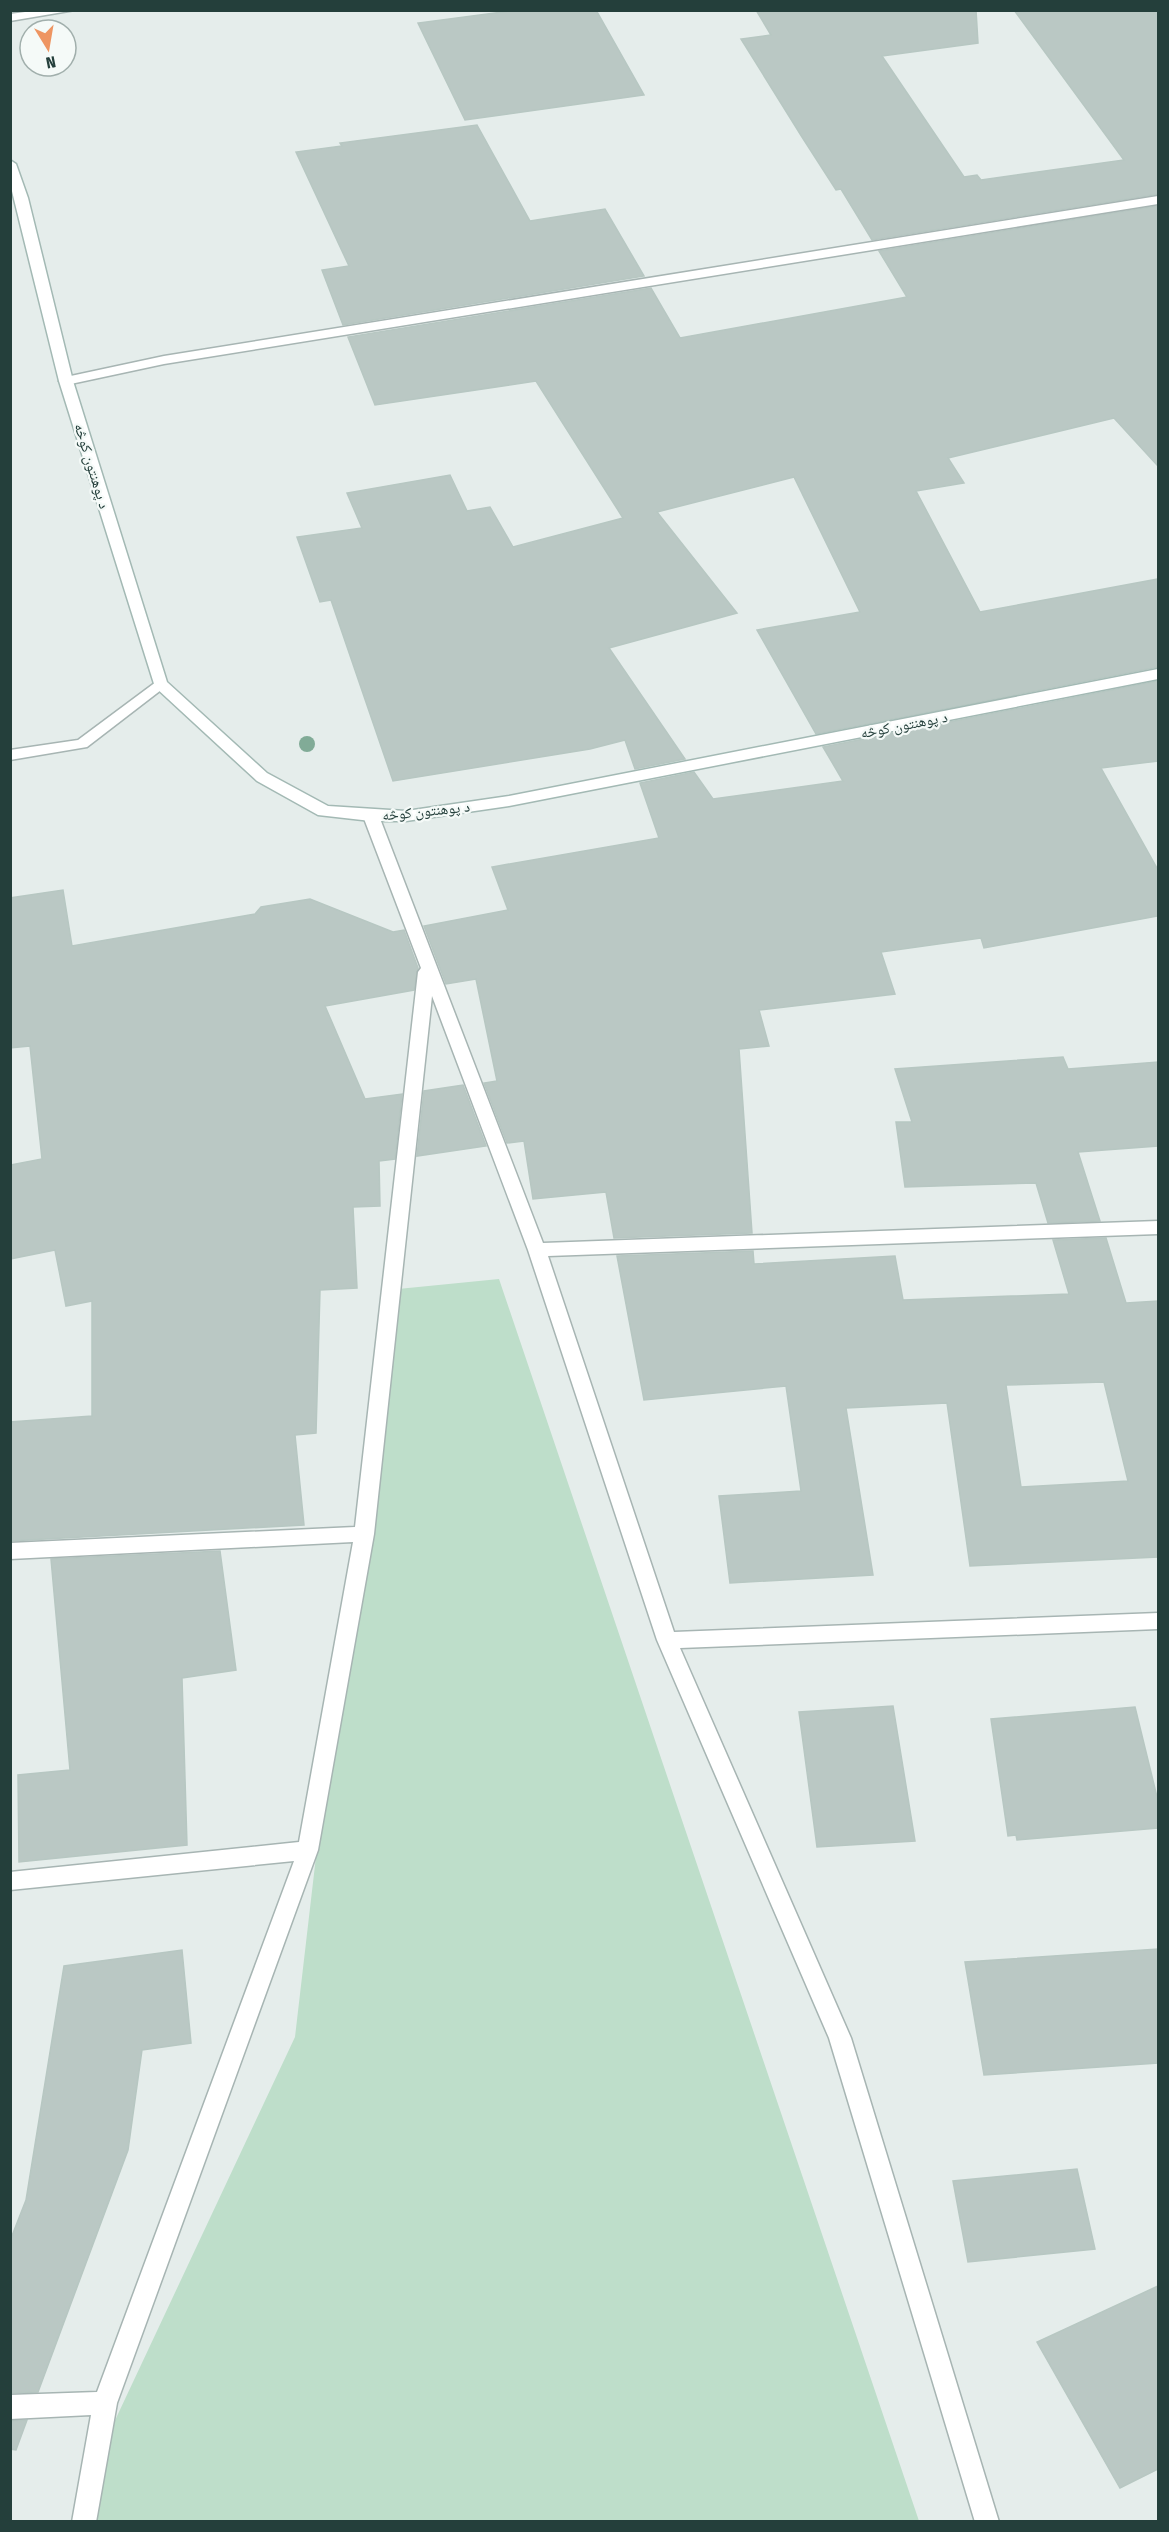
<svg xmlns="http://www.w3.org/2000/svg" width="1169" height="2532" viewBox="0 0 1169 2532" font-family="'Fira Sans Condensed','Noto Naskh Arabic',sans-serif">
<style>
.green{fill:#bedeca}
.building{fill:#bac8c4;stroke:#b7c7c2;stroke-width:1.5;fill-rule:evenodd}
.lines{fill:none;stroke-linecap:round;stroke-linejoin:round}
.street-casing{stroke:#a7b5b3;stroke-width:3}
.secondary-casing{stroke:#a3b9b4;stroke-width:3}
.street{fill:#fff;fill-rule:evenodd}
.secondary{fill:#fff;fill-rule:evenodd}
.tree{fill:#81ab97}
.labels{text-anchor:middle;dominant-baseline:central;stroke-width:4.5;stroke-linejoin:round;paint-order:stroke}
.street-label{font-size:15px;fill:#243f3b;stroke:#f5faf8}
</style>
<rect width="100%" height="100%" fill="#e5edeb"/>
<path class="green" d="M499,1279L919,2521L87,2522L95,2463L295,2037L363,1453L398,1289Z"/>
<g class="building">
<path d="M518,10H596L644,95L465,120L418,23Z"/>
<path d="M756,10H976L978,43L882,56L964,177L977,175L981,180L1124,160L1014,10H1158V194L872,240L841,189L836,190L802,137L741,39L771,35Z"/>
<path d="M477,125L530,221L605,209L644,276L343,325L322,270L349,266L296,152L342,146L340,143Z"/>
<path d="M1158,206V466L1114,418L948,458L964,483L916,491L980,612L1158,579V667L816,734L757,630L860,612L794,477L657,512L737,613L609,648L685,759L635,769L625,740L590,749L393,781L331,600L320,602L297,537L362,528L347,493L450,475L467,511L490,507L513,547L623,518L536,381L375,405L348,337L651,288L680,338L907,297L879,251Z"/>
<path d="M1158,681V761L1101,768L1158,870V916L984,948L981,938L881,952L895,994L759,1010L769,1046L739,1049L752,1233L614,1238L606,1192L533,1199L524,1141L507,1143L484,1083L497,1081L476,979L446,984L424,926L508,910L492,867L659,838L640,783L694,772L713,799L843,781L823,747Z"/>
<path d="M63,890L72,946L255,914L261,907L310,899L393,932L404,930L418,968L414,990L325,1006L365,1099L402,1094L395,1159L379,1161L380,1206L353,1207L357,1288L320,1290L316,1433L295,1435L304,1525L10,1541V1422L92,1416V1301L66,1306L55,1250L10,1259V1165L42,1159L30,1046L10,1048V898Z"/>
<path d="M1063,1057L1068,1069L1158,1062V1146L1078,1152L1100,1221L1048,1223L1036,1183L905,1187L896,1122H912L895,1069Z"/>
<path d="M463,1085L486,1146L417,1156L424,1091Z"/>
<path d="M1106,1238L1126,1303L1158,1301V1557L970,1566L947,1403L846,1408L873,1575L730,1583L719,1496L801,1491L786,1386L644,1400L617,1256L753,1251L754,1264L895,1256L903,1300L1069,1294L1053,1240ZM1104,1382L1128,1481L1021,1487L1006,1385Z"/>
<path d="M220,1551L236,1670L182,1678L187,1845L19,1862L18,1775L70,1770L51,1559Z"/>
<path d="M893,1706L915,1841L817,1847L799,1712Z"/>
<path d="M1135,1707L1158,1801V1828L1017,1840L1016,1835L1008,1836L991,1719Z"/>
<path d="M1158,1949V2063L984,2075L965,1962Z"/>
<path d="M182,1950L191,2043L142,2050L128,2150L38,2392L10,2393V2241L26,2200L64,1966Z"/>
<path d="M1077,2169L1095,2249L968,2262L953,2181Z"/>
<path d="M1158,2286V2469L1120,2488L1037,2342Z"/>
<path d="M27,2420L16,2450L10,2449V2421Z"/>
</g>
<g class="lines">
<defs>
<g id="street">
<path d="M40,10H75L10,21V14Z"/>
<path d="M1158,196V204L164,364L66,385L59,381L66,377L164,356Z"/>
<path d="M160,679L165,681L168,684L165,687L87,747L10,760V750L78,740Z"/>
<path d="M371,811L379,816L543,1243L1158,1221V1234L548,1256L674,1632L1158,1613V1629L680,1648L851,2038L999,2522H975L829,2038L657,1640L528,1250L432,996L374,1534L318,1850L117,2403L96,2522H72L91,2415L10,2419V2395L97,2392L294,1861L10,1890V1872L299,1842L353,1542L10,1559V1543L355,1527L418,972L421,968L363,816Z"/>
</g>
<path id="secondary" d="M10,160L16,164L28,198L73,381L167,682L267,773L328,806L406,811L509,796L1158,669V679L509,806L406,821H371L318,815L257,781L155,687L59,381L10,183Z"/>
</defs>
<use href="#street" class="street-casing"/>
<use href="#secondary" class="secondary-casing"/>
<use href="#street" class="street"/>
<use href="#secondary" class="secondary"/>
</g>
<circle class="tree" cx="307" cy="744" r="8"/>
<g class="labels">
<g class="street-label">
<text transform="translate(92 466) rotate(73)">د پوهنتون کوڅه</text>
<text transform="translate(904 725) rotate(-11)">د پوهنتون کوڅه</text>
<text transform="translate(426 811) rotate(-6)">د پوهنتون کوڅه</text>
</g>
</g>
<rect width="1169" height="2532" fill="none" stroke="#243f3b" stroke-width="24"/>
<g transform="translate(48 48) rotate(169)"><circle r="28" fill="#f5faf8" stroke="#a1afac" stroke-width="1.5"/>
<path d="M0-4.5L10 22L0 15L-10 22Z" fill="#ee9562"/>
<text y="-9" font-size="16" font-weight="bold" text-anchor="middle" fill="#243f3b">N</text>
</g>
</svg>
